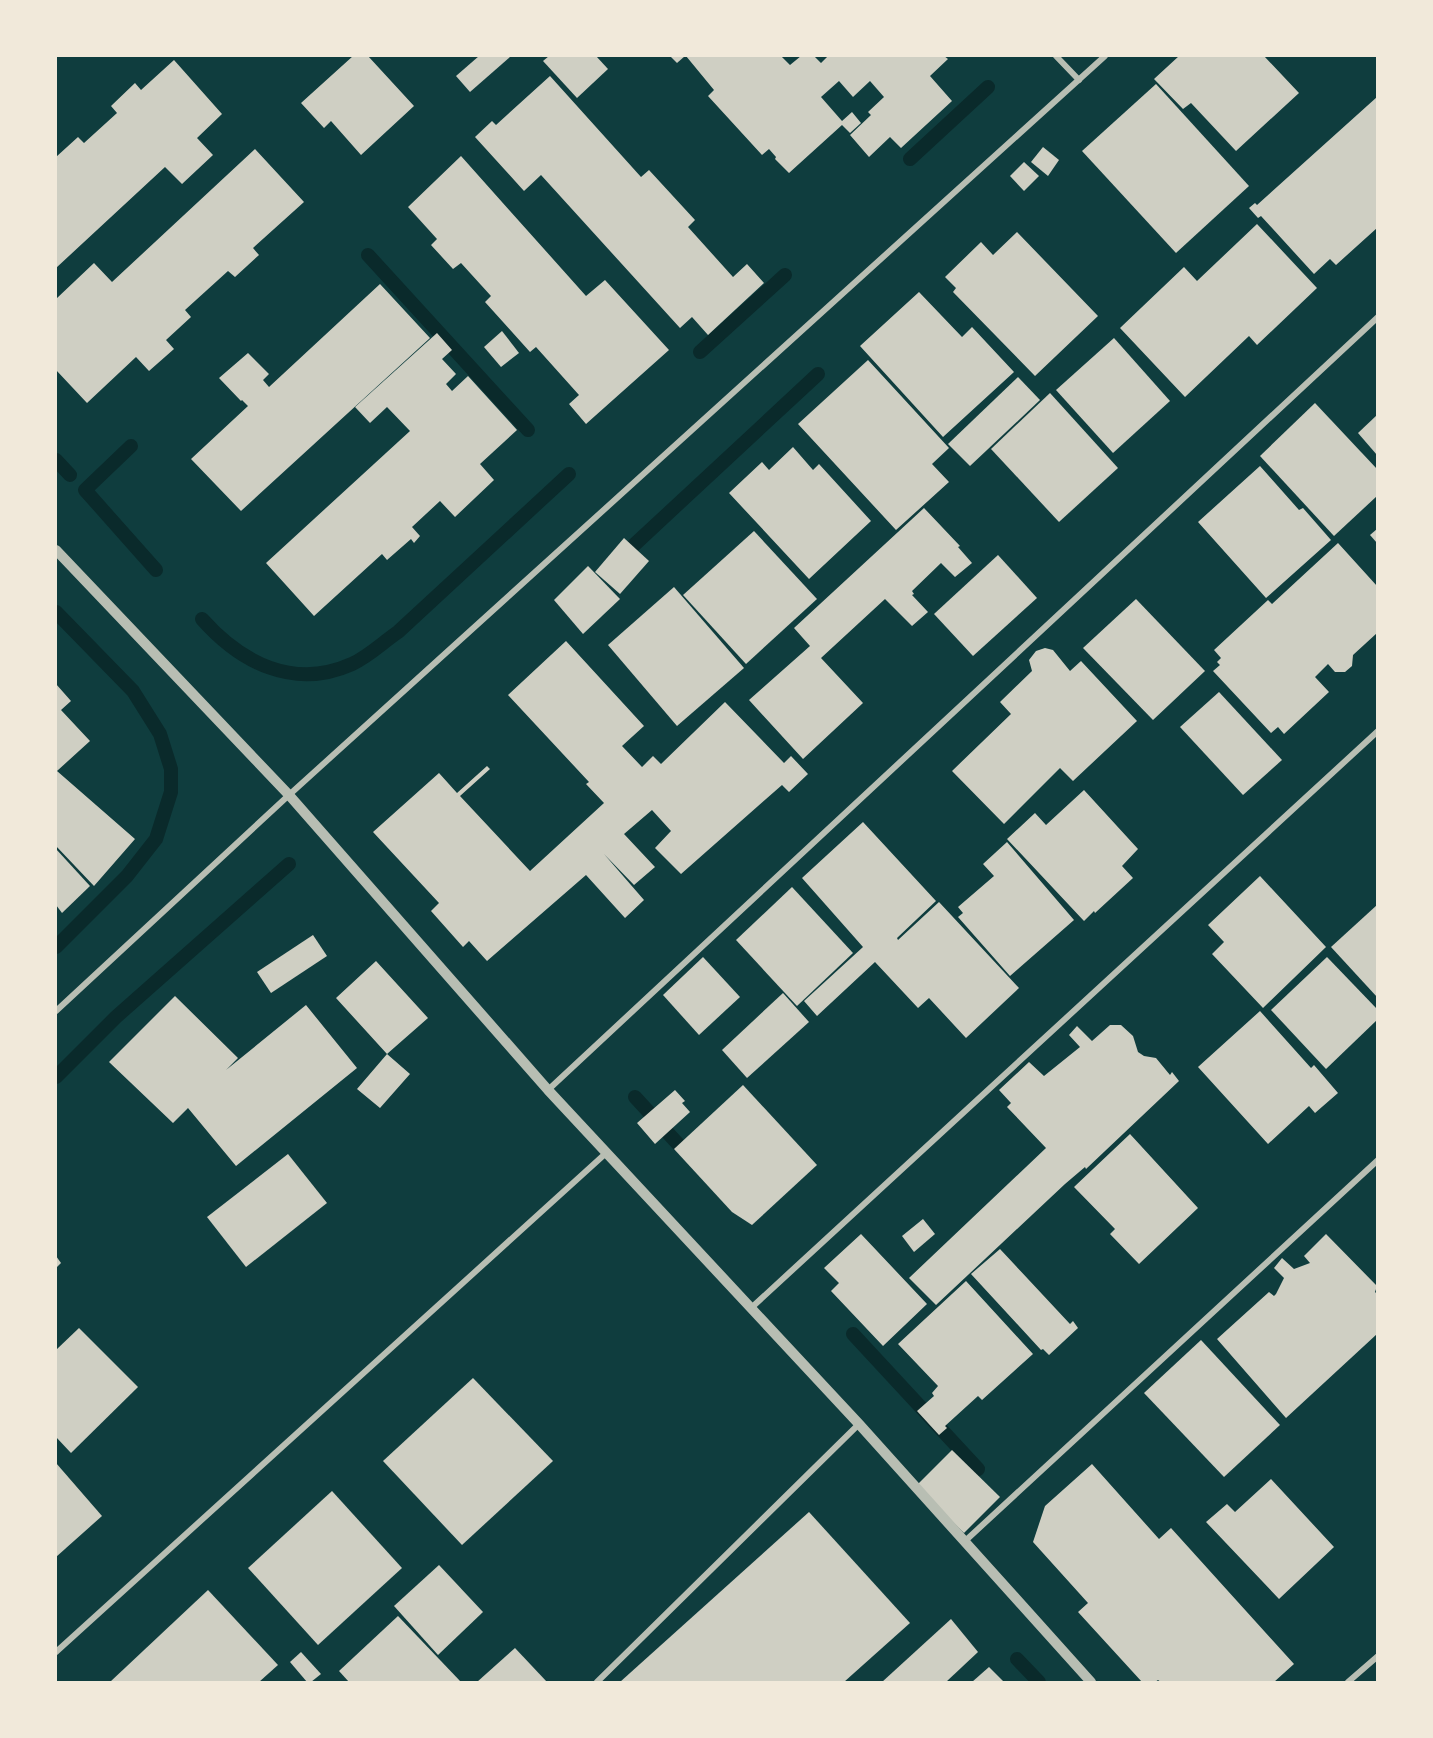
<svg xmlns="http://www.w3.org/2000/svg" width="1433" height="1738" viewBox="0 0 1433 1738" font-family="'Sofia Sans Condensed',sans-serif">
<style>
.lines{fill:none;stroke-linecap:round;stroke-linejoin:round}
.stream{stroke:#0a2a2b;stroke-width:14}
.building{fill:#cfcfc3}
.minor{stroke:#b8beb3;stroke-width:6}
.tertiary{stroke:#b8beb3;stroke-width:10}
</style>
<rect width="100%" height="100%" fill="#0f3d3e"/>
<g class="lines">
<g class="stream">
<path d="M910,159L988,87"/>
<path d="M368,255L528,430"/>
<path d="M700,352L785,275"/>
<path d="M131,446L85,490L156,570"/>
<path d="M56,460L70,475"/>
<path d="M634,545L818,374"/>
<path d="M56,612L133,691L160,734L171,769V792L156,839L127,876L56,947"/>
<path d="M202,619C241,663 294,690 352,664C369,656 382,643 398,632L569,474"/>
<path d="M56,1077L116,1017L289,864"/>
<path d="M635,1097L678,1144"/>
<path d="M853,1334L978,1469"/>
<path d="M1017,1659L1039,1682"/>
</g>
</g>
<g class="building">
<path d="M353,56H368L414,106L361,155L331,121L324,128L301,103Z"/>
<path d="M479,56H511L470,92L456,76Z"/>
<path d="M549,56H596L608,69L577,98L543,61Z"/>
<path d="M670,56H685L677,63Z"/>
<path d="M686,56H781L790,65L801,56H814L821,63L828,56H944L948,59L930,76L952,101L901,148L890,137L869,157L850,135L871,115L868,112L884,97L870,81L853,97L839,81L821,97L842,121L852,112L861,123L850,133L842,125L789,173L775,159L776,157L769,149L762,155L708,96L714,90Z"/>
<path d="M1179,56H1264L1299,93L1236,151L1191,103L1183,109L1154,79Z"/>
<path d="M174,60L222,114L197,138L213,155L182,184L165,167L56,268V157L78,137L84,143L117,113L111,106L135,83L141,90Z"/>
<path d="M550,76L641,177L649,170L695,220L688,227L733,277L747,264L764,283L708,335L692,317L680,328L541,175L524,191L475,137L492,121L496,125Z"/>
<path d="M1156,84L1249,186L1176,253L1082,151Z"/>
<path d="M1377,97V228L1336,265L1330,259L1314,274L1261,216L1258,218L1249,208L1255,203L1257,205Z"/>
<path d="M1043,147L1059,160L1048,176L1031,162Z"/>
<path d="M255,149L304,202L253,248L259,255L235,277L228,271L185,310L191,317L166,340L174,349L149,371L136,357L87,403L56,370V299L94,263L112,282Z"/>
<path d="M461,156L586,296L605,280L669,350L586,424L569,404L579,395L536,347L530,352L485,302L491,296L461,263L453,269L431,245L437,239L408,207Z"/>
<path d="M1024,162L1039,176L1024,191L1010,176Z"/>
<path d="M1257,224L1317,288L1257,345L1249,336L1185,397L1120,328L1184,267L1197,281Z"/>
<path d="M1017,232L1098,316L1035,376L953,292L956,288L945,277L981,242L993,255Z"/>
<path d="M380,284L430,338L241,511L191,459L248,406L242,400L241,401L219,378L248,353L269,374L263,380L269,387Z"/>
<path d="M919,292L962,337L972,327L1014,372L943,437L860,346Z"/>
<path d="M502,331L519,353L501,367L484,347Z"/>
<path d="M437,333L452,350L442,359L456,374L446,384L452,391L468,376L517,430L480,464L494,480L455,517L440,501L412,527L420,536L414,543L411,539L387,560L382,554L314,616L266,563L410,431L387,407L370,423L355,407Z"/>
<path d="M1114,338L1170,401L1113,453L1056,390Z"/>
<path d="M868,360L949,448L932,464L949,482L896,530L798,424Z"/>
<path d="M1018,377L1040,400L970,466L948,444Z"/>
<path d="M1050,393L1118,468L1059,522L991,449Z"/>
<path d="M1315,403L1377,469V496L1334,536L1260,456Z"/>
<path d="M1377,415V455L1358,433Z"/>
<path d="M793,447L813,470L819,464L871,521L809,579L729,493L762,462L769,470Z"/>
<path d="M1260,466L1299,510L1303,508L1331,540L1266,598L1198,522Z"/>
<path d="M924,508L960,546L958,547L972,563L955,577L941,563L912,591L914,594L912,595L928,612L912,626L885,599L821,658L863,703L803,759L749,700L810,646L794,628Z"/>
<path d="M1377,529V543L1370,535Z"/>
<path d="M754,531L817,599L746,664L683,595Z"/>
<path d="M624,538L649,561L620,594L595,572Z"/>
<path d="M1338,543L1377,586V633L1353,655L1352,666L1345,672H1335L1328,664L1315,677L1329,692L1284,734L1278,727L1271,733L1213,671L1220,665L1217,662L1221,658L1214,650L1268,600L1272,604Z"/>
<path d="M998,555L1037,598L973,656L934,614Z"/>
<path d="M588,566L620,599L583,634L554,600Z"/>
<path d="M674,587L744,668L677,726L608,645Z"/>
<path d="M1136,599L1205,671L1153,720L1083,648Z"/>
<path d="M566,641L644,726L622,746L642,767L653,756L661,764L725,702L784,763L791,756L808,774L789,792L782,785L681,874L655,848L671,831L652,810L624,834L655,867L634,885L604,854L644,900L625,918L586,875L487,961L469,941L463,947L431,911L439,903L373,832L439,773L457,793L487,766L490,769L460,796L530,871L604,803L586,784L589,782L508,695Z"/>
<path d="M1045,648L1053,650L1070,671L1081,661L1137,721L1073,781L1060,768L1004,824L952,771L1011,714L1000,702L1032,671L1029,660L1036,651Z"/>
<path d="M56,684L71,701L61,710L90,741L57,771L135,839L94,886L56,846Z"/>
<path d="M1219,692L1282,760L1243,795L1180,727Z"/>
<path d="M1084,790L1138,849L1122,866L1133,878L1095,913L1094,911L1084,921L1007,839L1035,813L1046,825Z"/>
<path d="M863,822L936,901L897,938L898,940L939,902L1019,988L966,1038L929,998L918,1008L875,962L817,1016L804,1001L863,947L802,878Z"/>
<path d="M1007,842L1074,920L1010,976L958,917L963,913L958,907L994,876L983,864Z"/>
<path d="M56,849L90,886L62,913L56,905Z"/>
<path d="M1260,876L1326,947L1263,1008L1212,954L1224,942L1208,925Z"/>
<path d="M792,887L853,953L797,1006L736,940Z"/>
<path d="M1377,905V997L1331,947Z"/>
<path d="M313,935L327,956L271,993L257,972Z"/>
<path d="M703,957L740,997L699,1035L663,995Z"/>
<path d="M1327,957L1377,1009V1020L1326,1069L1271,1010Z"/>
<path d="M376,961L428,1018L387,1054L410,1074L380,1108L357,1089L387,1054L336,998Z"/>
<path d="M783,993L809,1022L747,1078L722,1050Z"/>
<path d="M175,996L238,1058L226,1070L306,1005L357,1068L236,1166L188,1108L173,1123L109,1062Z"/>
<path d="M1260,1011L1311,1068L1314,1065L1338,1093L1315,1113L1309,1106L1268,1144L1198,1067Z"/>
<path d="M1110,1025H1121L1133,1036L1138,1052L1144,1056L1156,1058L1170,1075L1172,1072L1179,1081L1086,1169L1085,1167L1065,1184L936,1305L909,1278L1046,1148L1007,1107L1011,1103L999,1090L1029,1062L1044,1076L1080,1047L1069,1035L1077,1026L1092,1041Z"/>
<path d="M743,1085L817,1165L752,1225L732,1212L674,1149Z"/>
<path d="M675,1090L685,1101L682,1103L690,1112L655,1144L637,1123Z"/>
<path d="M1130,1134L1198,1208L1139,1264L1110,1234L1115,1229L1074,1187Z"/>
<path d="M288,1154L327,1203L246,1267L207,1217Z"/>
<path d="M923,1219L935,1234L914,1252L902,1236Z"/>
<path d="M861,1234L927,1304L883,1346L831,1291L839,1283L824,1268Z"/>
<path d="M1326,1234L1377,1286L1375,1292L1377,1294V1334L1286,1418L1217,1339L1269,1292L1274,1296L1276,1294L1284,1278L1274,1268L1282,1258L1294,1269L1310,1263L1304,1256Z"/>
<path d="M1000,1249L1070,1324L1073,1321L1078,1328L1049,1355L1043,1349L1041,1350L971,1274Z"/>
<path d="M56,1256L61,1263L56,1268Z"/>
<path d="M966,1281L1033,1354L982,1400L978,1396L945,1426L947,1428L939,1435L917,1411L934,1396L932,1393L938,1386L898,1344Z"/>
<path d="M79,1328L138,1387L71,1453L56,1437V1350Z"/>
<path d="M1201,1340L1280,1425L1224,1477L1144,1393Z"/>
<path d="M473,1378L553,1461L462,1545L383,1461Z"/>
<path d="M952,1450L1000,1497L964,1533L916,1486Z"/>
<path d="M56,1463L102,1516L56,1557Z"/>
<path d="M1092,1464L1159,1539L1171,1528L1294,1664L1274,1682H1161L1158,1680L1155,1682H1142L1078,1612L1088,1603L1033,1542L1045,1506Z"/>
<path d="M1271,1479L1334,1547L1279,1599L1206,1522L1227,1504L1235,1512Z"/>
<path d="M332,1491L402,1568L318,1645L248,1568Z"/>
<path d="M809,1512L910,1623L844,1682H620Z"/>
<path d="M439,1565L483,1612L438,1655L394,1606Z"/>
<path d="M208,1590L278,1665L259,1682H110Z"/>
<path d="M398,1616L461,1682H349L339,1671Z"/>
<path d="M951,1619L978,1652L946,1682H882Z"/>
<path d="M515,1648L547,1682H477Z"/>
<path d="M301,1652L321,1674L311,1682H307L290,1662Z"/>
<path d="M989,1667L1004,1682H972Z"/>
</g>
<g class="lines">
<g class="minor">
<path d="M1056,56L1079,80"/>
<path d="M56,1011L289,795L1105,56"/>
<path d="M548,1090L1378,317"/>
<path d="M750,1309L1378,731"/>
<path d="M964,1542L1378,1160"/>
<path d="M56,1652L605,1154"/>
<path d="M597,1682L859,1424"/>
<path d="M1348,1682L1378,1656"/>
</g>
<path class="tertiary" d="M56,550L289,795L548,1090L859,1424L1091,1682"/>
</g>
<rect width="1433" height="1738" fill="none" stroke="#f1e9da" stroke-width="114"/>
</svg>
